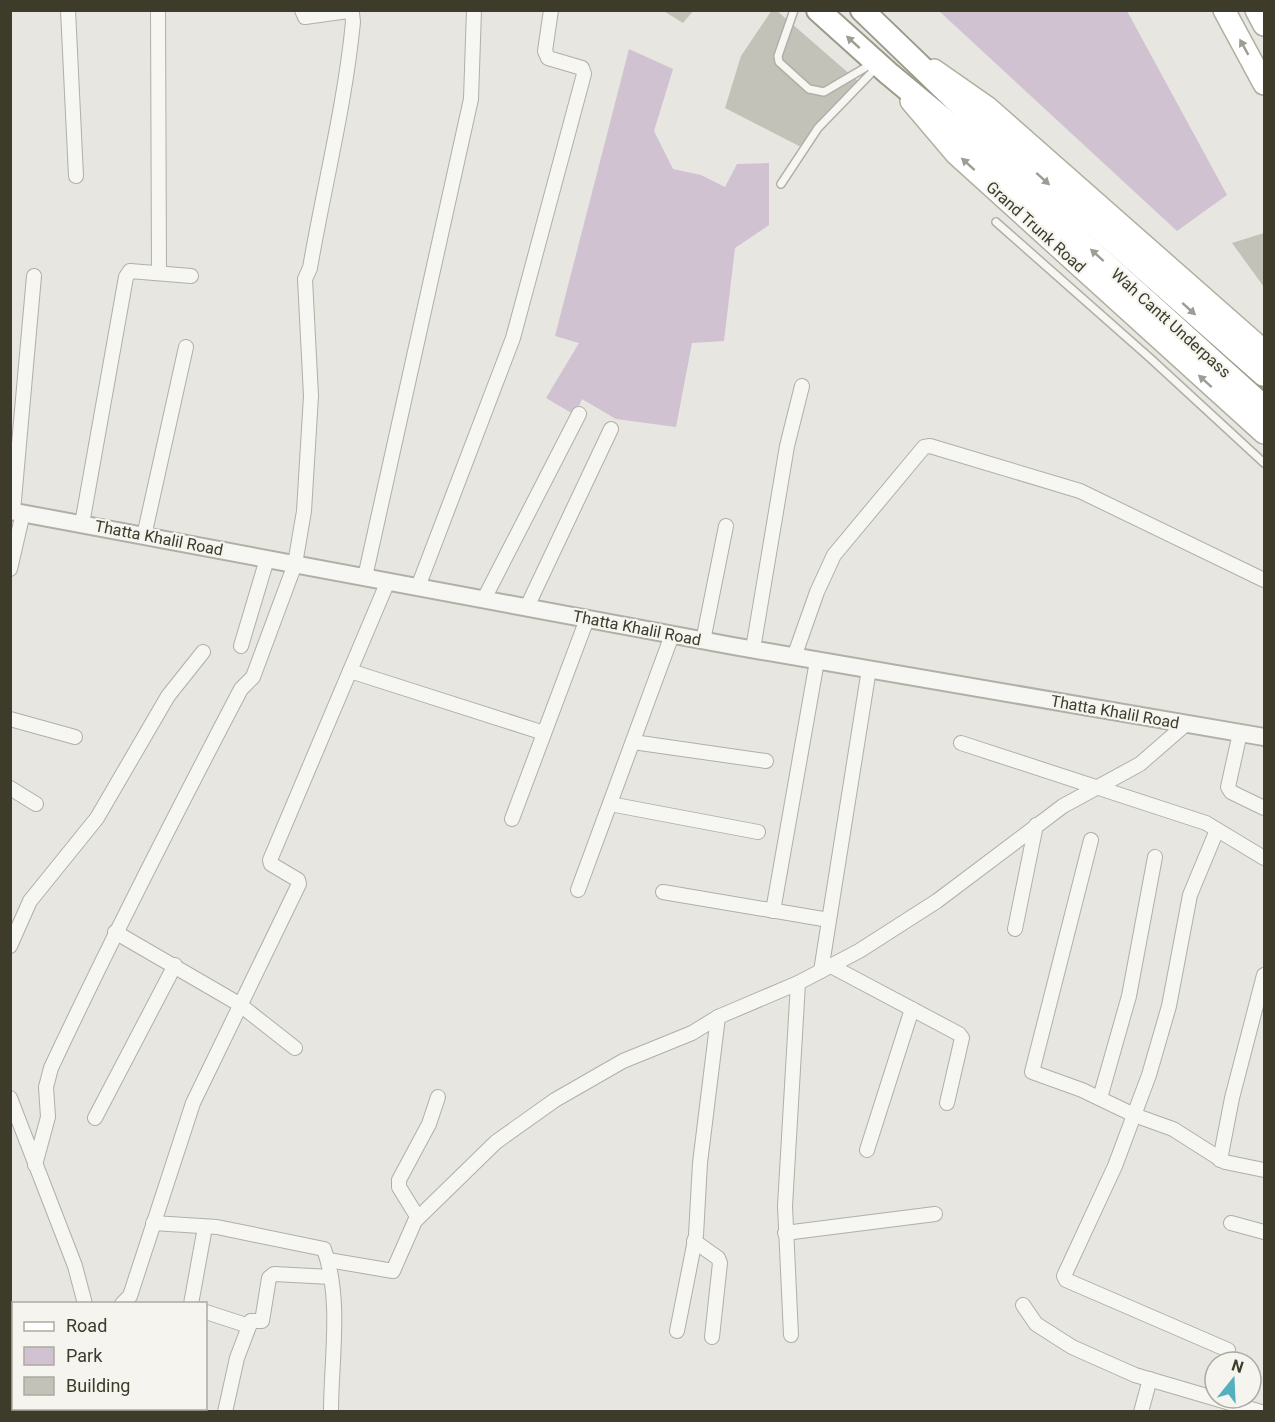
<svg xmlns="http://www.w3.org/2000/svg" width="1275" height="1422" viewBox="0 0 1275 1422" font-family="Roboto,sans-serif">
<style>
.green{fill:#d0c2d0}
.building{fill:#c3c2b8}
.lines{fill:none;stroke-linecap:round;stroke-linejoin:round}
.service-casing{stroke:#b1afa6;stroke-width:10}
.minor-casing{stroke:#b1afa6;stroke-width:16}
.tertiary-casing{stroke:#b1afa6;stroke-width:20}
.primary-casing{stroke:#b1afa1;stroke-width:24}
.trunk-casing{stroke:#9c9a89;stroke-width:26}
.service{stroke:#f6f6f2;stroke-width:7}
.minor{stroke:#f6f6f2;stroke-width:14}
.tertiary{stroke:#f6f6f2;stroke-width:16}
.primary{stroke:#fff;stroke-width:21}
.trunk{stroke:#fff;stroke-width:22}
.oneway{fill:#9e9d94}
.labels{text-anchor:middle;dominant-baseline:central;stroke-width:4.5;stroke-linejoin:round;paint-order:stroke}
.street-label{font-size:16px;fill:#3d3b2a;stroke:#f5f4ef}
</style>
<rect width="100%" height="100%" fill="#e7e6e0"/>
<g class="green">
<path d="M939,11H1127L1227,195L1177,231Z"/>
<path d="M629,49L673,69L654,131L673,169L701,175L725,187L737,164L769,163V225L735,248L724,341L692,343L676,427L616,419L582,399L575,415L546,398L579,343L555,336Z"/>
</g>
<g class="building">
<path d="M662,10H694L683,23Z"/>
<path d="M772,10H776L860,83L803,148L725,108L741,56Z"/>
<path d="M1264,233V287L1232,243Z"/>
</g>
<g class="lines">
<defs>
<g id="service">
<path d="M794,10L778,56L779,62L809,89L824,92L873,63"/>
<path d="M781,184L818,128L876,68"/>
<path d="M996,222L1150,358L1264,463"/>
</g>
<g id="minor">
<path d="M68,10L76,176"/>
<path d="M158,10L159,272"/>
<path d="M13,511L34,276"/>
<path d="M82,524L126,277L130,271L191,276"/>
<path d="M144,536L186,347"/>
<path d="M10,569L23,513"/>
<path d="M365,577L471,99L474,10"/>
<path d="M418,587L513,338L584,74L582,68L548,58L545,51L551,10"/>
<path d="M484,599L579,414"/>
<path d="M527,607L611,429"/>
<path d="M703,641L726,526"/>
<path d="M241,646L267,559"/>
<path d="M753,649L787,446L802,386"/>
<path d="M794,657L817,592L834,555L924,447L930,446L1080,491L1264,580"/>
<path d="M350,671L544,733"/>
<path d="M10,719L75,737"/>
<path d="M1240,733L1228,787L1231,792L1264,808"/>
<path d="M633,742L766,761"/>
<path d="M961,743L1206,823L1264,858"/>
<path d="M10,788L36,804"/>
<path d="M610,804L758,832"/>
<path d="M512,819L587,619"/>
<path d="M1217,830L1190,895L1169,1006L1149,1075L1115,1166L1064,1276L1066,1280L1228,1350"/>
<path d="M1091,840L1032,1072L1082,1090L1134,1115L1173,1129L1225,1162L1264,1170"/>
<path d="M578,890L672,635"/>
<path d="M663,892L829,920"/>
<path d="M773,911L817,661"/>
<path d="M1015,929L1036,825"/>
<path d="M115,932L239,1004L295,1048"/>
<path d="M10,946L30,901L97,818L168,696L203,652"/>
<path d="M831,966L959,1034L962,1038L947,1103"/>
<path d="M821,971L869,669"/>
<path d="M10,1098L75,1266L85,1304"/>
<path d="M1100,1098L1129,996L1155,857"/>
<path d="M95,1118L175,965"/>
<path d="M867,1150L912,1009"/>
<path d="M1220,1160L1232,1098L1264,975"/>
<path d="M35,1165L48,1117L46,1087L51,1068C111,940 175,815 241,689L253,677L295,564L304,511L311,396L305,279L310,268C324,186 345,105 353,22L352,13L348,11L305,17L302,10"/>
<path d="M418,1218L399,1187V1180L429,1124L438,1097"/>
<path d="M153,1223L217,1227L324,1249C342,1300 331,1359 331,1412"/>
<path d="M1231,1223L1264,1232"/>
<path d="M785,1233L935,1214"/>
<path d="M694,1241L718,1258L720,1263L712,1337"/>
<path d="M328,1260L393,1271L415,1221L496,1142L555,1100L623,1061L692,1033L718,1017L798,983L859,951L937,901L1063,806L1140,764L1186,724"/>
<path d="M122,1304L130,1296L193,1103L299,884L298,880L271,864L270,860L388,581"/>
<path d="M191,1304L205,1227"/>
<path d="M1023,1305L1036,1324L1072,1347L1135,1375L1261,1412"/>
<path d="M206,1312L249,1326"/>
<path d="M677,1331L696,1235L700,1163L718,1017"/>
<path d="M791,1335L785,1206L798,983"/>
<path d="M112,1408V1412"/>
<path d="M31,1412L33,1408"/>
<path d="M225,1412L237,1358L251,1321H262L269,1278L274,1274L331,1277"/>
<path d="M1141,1412L1150,1379"/>
</g>
<path id="tertiary" d="M10,511L733,646L1264,737"/>
<g id="primary">
<path d="M1224,10L1264,84"/>
<path d="M1256,10L1264,25"/>
<path d="M934,70L987,107L1264,351"/>
<path d="M911,101L956,154L1264,433"/>
</g>
<g id="trunk">
<path d="M818,10L888,73L965,137L1264,407"/>
<path d="M862,10L975,119L1264,375"/>
</g>
</defs>
<use href="#service" class="service-casing"/>
<use href="#minor" class="minor-casing"/>
<use href="#tertiary" class="tertiary-casing"/>
<use href="#primary" class="primary-casing"/>
<use href="#trunk" class="trunk-casing"/>
<use href="#service" class="service"/>
<use href="#minor" class="minor"/>
<use href="#tertiary" class="tertiary"/>
<use href="#primary" class="primary"/>
<use href="#trunk" class="trunk"/>
</g>
<defs><path id="oneway-solid" d="M-6-.8H1V-3.2L6.5 0L1 3.2V.8H-6Z" transform="scale(1.5)"/></defs>
<g class="oneway">
<use href="#oneway-solid" transform="translate(853 42) rotate(-138)"/>
<use href="#oneway-solid" transform="translate(1244 47) rotate(-119)"/>
<use href="#oneway-solid" transform="translate(968 164) rotate(-138)"/>
<use href="#oneway-solid" transform="translate(1043 179) rotate(42)"/>
<use href="#oneway-solid" transform="translate(1097 255) rotate(-138)"/>
<use href="#oneway-solid" transform="translate(1189 309) rotate(42)"/>
<use href="#oneway-solid" transform="translate(1205 381) rotate(-138)"/>
</g>
<g class="labels">
<g class="street-label">
<text transform="translate(1036 227) rotate(42)">Grand Trunk Road</text>
<text transform="translate(1171 323) rotate(42)">Wah Cantt Underpass</text>
<text transform="translate(159 538) rotate(11)">Thatta Khalil Road</text>
<text transform="translate(637 628) rotate(11)">Thatta Khalil Road</text>
<text transform="translate(1115 712) rotate(10)">Thatta Khalil Road</text>
</g>
</g>
<rect width="1275" height="1422" fill="none" stroke="#3d3b2a" stroke-width="24"/>
<rect x="12" y="1302" width="195" height="108" fill="#f5f4ef" stroke="#abaaa0" stroke-width="1.5"/>
<rect x="24" y="1322" width="30" height="9" fill="#ffffff" stroke="#abaaa0" stroke-width="1.5"/>
<text x="66" y="1332" font-size="18" fill="#3d3b2a">Road</text>
<rect x="24" y="1347" width="30" height="18" fill="#d0c2d0" stroke="#abaaa0" stroke-width="1.5"/>
<text x="66" y="1362" font-size="18" fill="#3d3b2a">Park</text>
<rect x="24" y="1377" width="30" height="18" fill="#c3c2b8" stroke="#abaaa0" stroke-width="1.5"/>
<text x="66" y="1392" font-size="18" fill="#3d3b2a">Building</text>
<g transform="translate(1233 1380) rotate(18)"><circle r="28" fill="#f5f4ef" stroke="#abaaa0" stroke-width="1.5"/>
<path d="M0-4.5L10 22L0 15L-10 22Z" fill="#53b1be"/>
<text y="-9" font-size="16" font-weight="bold" text-anchor="middle" fill="#3d3b2a">N</text>
</g>
</svg>
